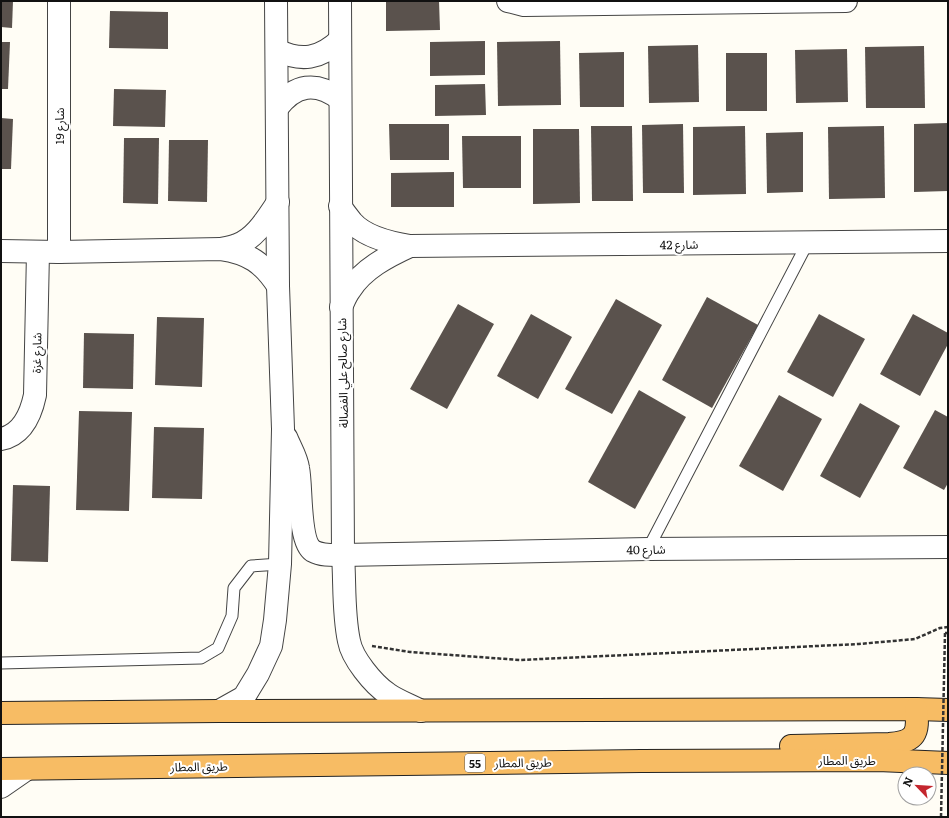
<svg xmlns="http://www.w3.org/2000/svg" width="949" height="818" viewBox="0 0 949 818" font-family="Literata,'Noto Sans Arabic',serif">
<style>
.building{fill:#5a524d}
.lines{fill:none;stroke-linecap:round;stroke-linejoin:round}
.service-casing{stroke:#444;stroke-width:13}
.minor-casing{stroke:#444;stroke-width:24}
.tertiary-casing{stroke:#444;stroke-width:24}
.trunk-casing{stroke:#222;stroke-width:24}
.path{stroke:#333;stroke-width:2.5;stroke-dasharray:4 2;stroke-linecap:butt}
.service{stroke:#fff;stroke-width:11}
.minor{stroke:#fff;stroke-width:22}
.tertiary{stroke:#fff;stroke-width:22}
.trunk{stroke:#f7bc64;stroke-width:22}
.path-bridge{stroke:#333;stroke-width:2.5;stroke-dasharray:4 2;stroke-linecap:butt}
.labels{text-anchor:middle;dominant-baseline:central;stroke-width:4;stroke-linejoin:round;paint-order:stroke}
.shield{fill:#fff;stroke:#585858;stroke-width:1}
.shield-label{font-size:11px;font-weight:bold;fill:#111}
.street-label{font-size:12px;fill:#111;stroke:#fff}
</style>
<rect width="100%" height="100%" fill="#fffdf5"/>
<g class="building">
<path d="M1,1H13L12,28L1,27Z"/>
<path d="M386,1H439L440,30L386,31Z"/>
<path d="M110,11L168,12V49L109,48Z"/>
<path d="M485,41V75L430,76V42Z"/>
<path d="M560,41L561,105L498,106L497,42Z"/>
<path d="M1,42H10L8,89H1Z"/>
<path d="M698,45L699,102L649,103L648,46Z"/>
<path d="M924,46L925,108H866L865,47Z"/>
<path d="M847,49L848,102L796,103L795,50Z"/>
<path d="M624,52V107H580L579,53Z"/>
<rect x="726" y="53" width="41" height="58"/>
<path d="M485,84L486,115L435,116V85Z"/>
<path d="M114,89L166,90L165,127L113,126Z"/>
<path d="M1,118L13,119L11,169H1Z"/>
<path d="M948,123V191L914,192V124Z"/>
<path d="M389,124H449V160H390Z"/>
<path d="M683,124L684,193H643L642,125Z"/>
<path d="M591,126H632L633,201H592Z"/>
<path d="M745,126L746,194L693,195V127Z"/>
<path d="M884,126L885,198L829,199L828,127Z"/>
<path d="M533,129H579L580,203L533,204Z"/>
<path d="M803,132V192L767,193L766,133Z"/>
<path d="M462,136H521V188H463Z"/>
<path d="M124,138H159L158,204L123,203Z"/>
<path d="M169,140H208L207,202L168,201Z"/>
<path d="M454,172V207H391V173Z"/>
<path d="M707,297L758,325L712,408L662,380Z"/>
<path d="M616,299L662,325L612,414L565,389Z"/>
<path d="M458,304L494,324L447,409L410,389Z"/>
<path d="M531,314L572,337L538,399L497,376Z"/>
<path d="M819,314L865,339L833,397L787,372Z"/>
<path d="M913,314L948,333V344L920,396L880,374Z"/>
<path d="M157,317L204,318L202,387L155,385Z"/>
<path d="M84,333L134,334L133,389L83,388Z"/>
<path d="M639,390L686,417L635,509L588,482Z"/>
<path d="M779,395L822,419L783,491L739,466Z"/>
<path d="M860,403L900,426L860,498L820,476Z"/>
<path d="M935,410L948,417V483L944,490L903,468Z"/>
<path d="M79,411L132,412L129,511L76,510Z"/>
<path d="M154,427L204,428L202,499L152,498Z"/>
<path d="M13,485L50,486L48,562L11,561Z"/>
</g>
<g class="lines">
<defs>
<g id="service">
<path d="M648,549L808,242"/>
<path d="M1,663L201,658L218,648L232,616L234,588L251,566L280,564"/>
</g>
<g id="minor">
<path d="M508,1L524,5L846,1"/>
<path d="M340,206C344,212 348,217 352,222C365,237 391,243 410,246L948,241"/>
<path d="M221,249C226,248 232,247 237,245C256,238 267,218 278,202"/>
<path d="M1,251L59,252L221,249C249,253 263,263 278,286"/>
<path d="M59,252V1"/>
<path d="M341,307C344,301 346,295 350,290C363,269 388,256 410,246"/>
<path d="M1,439C22,435 31,414 35,395L38,252"/>
<path d="M343,555L648,549L948,547"/>
</g>
<g id="tertiary">
<path d="M340,1L343,555C345,583 343,613 349,641C352,658 373,684 388,694C398,701 410,705 421,711"/>
<path d="M277,50C301,62 320,59 340,40"/>
<path d="M277,108C295,84 316,81 340,99"/>
<path d="M286,437C290,447 297,458 298,468C302,486 298,541 313,551C322,556 334,555 343,555"/>
<path d="M219,711L244,697L258,674L271,646L275,620L280,564L283,429L278,286L276,1"/>
<path d="M1,787L27,769"/>
</g>
<g id="trunk">
<path d="M1,713L219,711L916,709L948,710"/>
<path d="M791,746L889,744C916,742 919,733 916,709"/>
<path d="M1,769L641,761L878,760L948,763"/>
</g>
</defs>
<use href="#service" class="service-casing"/>
<use href="#minor" class="minor-casing"/>
<use href="#tertiary" class="tertiary-casing"/>
<use href="#trunk" class="trunk-casing"/>
<g class="path">
<path d="M945,633H948"/>
<path d="M372,646L410,652L520,660L859,644L915,639L940,628L948,627"/>
</g>
<use href="#service" class="service"/>
<use href="#minor" class="minor"/>
<use href="#tertiary" class="tertiary"/>
<use href="#trunk" class="trunk"/>
<path class="path-bridge" d="M941,817L945,633"/>
</g>
<g class="labels">
<rect class="shield" x="465" y="754" width="20" height="18" rx="3"/>
<g class="shield-label">
<text x="475" y="763">55</text>
</g>
<g class="street-label">
<text transform="translate(59 126) rotate(-90)">شارع 19</text>
<text transform="translate(679 244) rotate(-1)">شارع 42</text>
<text transform="translate(36 353) rotate(-89)">شارع غزة</text>
<text transform="translate(342 373) rotate(-91)">شارع صالح علي الفضالة</text>
<text transform="translate(646 549) rotate(-1)">شارع 40</text>
<text x="847" y="760">طريق المطار</text>
<text transform="translate(523 762) rotate(-1)">طريق المطار</text>
<text transform="translate(199 766) rotate(-1)">طريق المطار</text>
</g>
</g>
<rect width="949" height="818" fill="none" stroke="#111111" stroke-width="4"/>
<g transform="translate(917 786) rotate(295)"><circle r="19" fill="#ffffff" stroke="#a0a0a0"/>
<path d="M0-3L7 15L0 10L-7 15Z" fill="#c4262e"/>
<text y="-6" font-size="11" font-weight="bold" text-anchor="middle" fill="#111111">N</text>
</g>
</svg>
